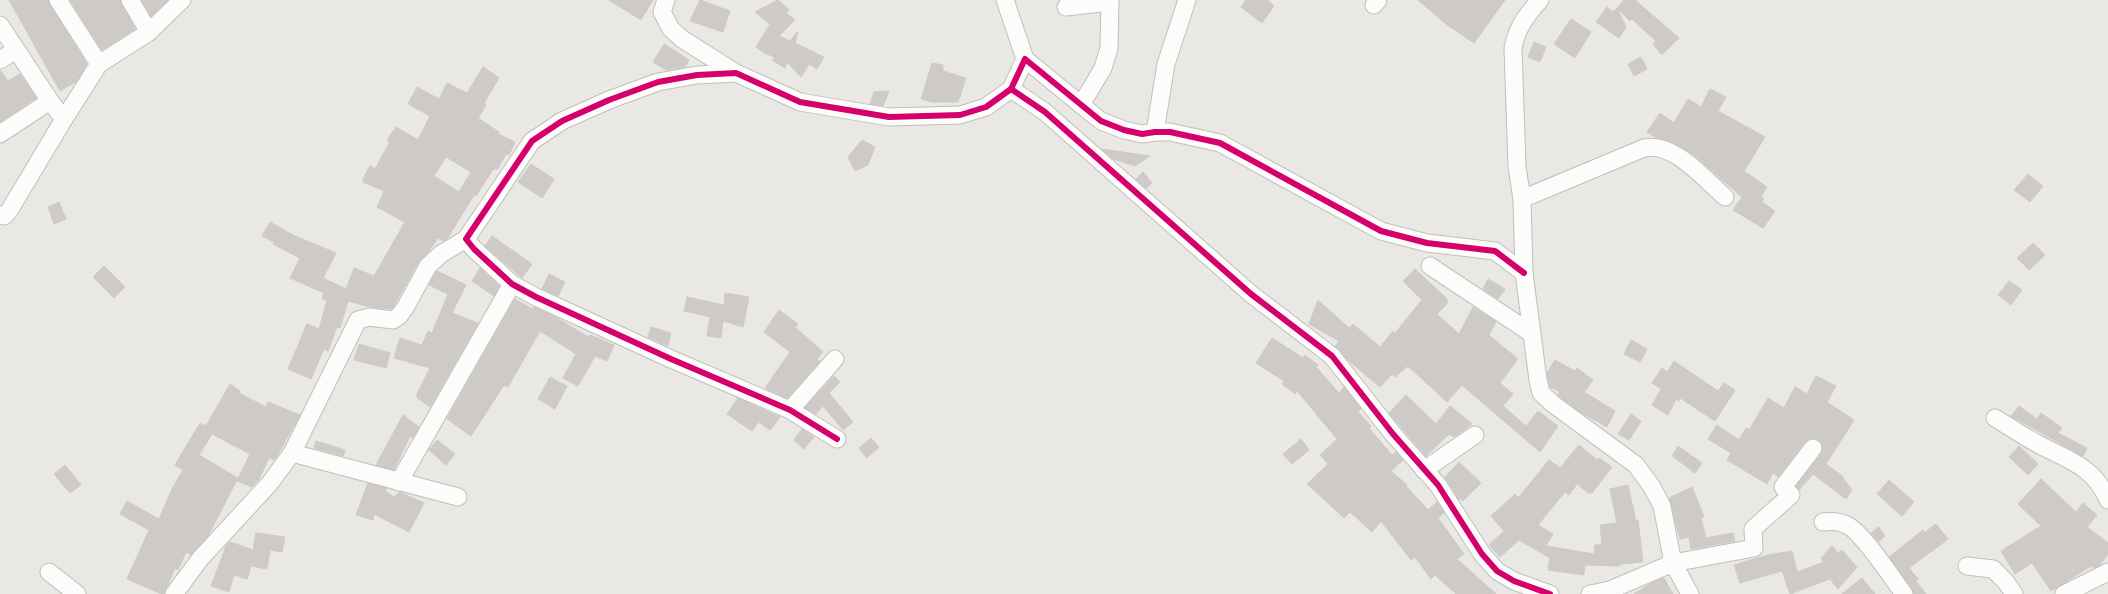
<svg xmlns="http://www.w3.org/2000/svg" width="2108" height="594" viewBox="0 0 2108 594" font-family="'Archivo Narrow',sans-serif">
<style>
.building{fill:#cdcac8;stroke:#cdcac7;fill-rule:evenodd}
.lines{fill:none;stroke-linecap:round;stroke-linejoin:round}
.minor-casing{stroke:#c0bfbd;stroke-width:19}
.minor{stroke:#fcfcfb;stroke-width:17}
.cycleway-casing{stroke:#fff;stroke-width:8}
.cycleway{stroke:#d6006c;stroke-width:6}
</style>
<rect width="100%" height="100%" fill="#eae8e5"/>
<g class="building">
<path d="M9,0H48L50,5L87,64L77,81L60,91Z"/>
<path d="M70,0H120L135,29L102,50Z"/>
<path d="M142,0H168L151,16Z"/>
<path d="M609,0H653L641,20Z"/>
<path d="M700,0L730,11L723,32L690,21Z"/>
<path d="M778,0L789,10L786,13L795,20L779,36L790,41L798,31L795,43L824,57L817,69L809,64L801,77L787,62L785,68L772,60L775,57L764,53L756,47L770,24L755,12Z"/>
<path d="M1246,0H1267L1274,6L1262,23L1241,7Z"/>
<path d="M1418,0H1505L1474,43L1446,24Z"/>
<path d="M1624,0H1635L1679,38L1662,55L1653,44L1656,41L1632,19L1630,21L1617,8Z"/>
<path d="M1607,7L1613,12L1617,8L1626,27L1619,38L1596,22Z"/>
<path d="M1571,19L1591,32L1575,58L1554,44Z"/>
<path d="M1534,42L1546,47L1540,62L1528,57Z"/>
<path d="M664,44L689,60L685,67L666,70L653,62Z"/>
<path d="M1641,57L1647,69L1634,76L1628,64Z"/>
<path d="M932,63L943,65V71L966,78L958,102H932L921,99Z"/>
<path d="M483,67L499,78L484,103L486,105L478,118L499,132L498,134L515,142L509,155L506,154L497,170L494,168L476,196L474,195L447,239L443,241L438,238L429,251L419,261L392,309L370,307L348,301L340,328L337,327L328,351L324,349L311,379L288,369L307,324L319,329L327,301L322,298L324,293L290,278L300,258L273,244L274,242L262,236L270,222L293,235L336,253L323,278L346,289L354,268L374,276L405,222L377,207L384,191L363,182V179L370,166L375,169L390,142L387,140L396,127L418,140L430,116L408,104L417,87L439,99L447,83L467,93ZM446,157L471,172L459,192L434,176Z"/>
<path d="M0,70L8,81L20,74L36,98L0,122Z"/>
<path d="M1710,89L1726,97L1718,111L1765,137L1744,171L1767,187L1761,196L1764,199L1762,202L1775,211L1763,228L1733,210L1742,197L1694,155L1681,147L1669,141L1655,137L1647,132L1660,113L1674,123L1688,99L1701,107Z"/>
<path d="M889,91L883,106L870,104L874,92Z"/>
<path d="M862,140L875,147L868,165L855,171L848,157Z"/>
<path d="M1102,149L1150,156L1135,166L1113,159Z"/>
<path d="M531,164L554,179L542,198L518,182Z"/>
<path d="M1143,172L1152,183L1146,188L1136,179Z"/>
<path d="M2028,174L2043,186L2030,202L2014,190Z"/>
<path d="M59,202L66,219L54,224L48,207Z"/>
<path d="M492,236L532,264L522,278L485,246Z"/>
<path d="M2033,243L2045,255L2029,270L2017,258Z"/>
<path d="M104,266L125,287L114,298L93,277Z"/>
<path d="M480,268L499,286L494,296L472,281Z"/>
<path d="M1415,269L1447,299V304L1437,314L1459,334L1473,307L1496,322L1489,335L1518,359L1500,383L1513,394L1503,406L1526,426L1538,411L1558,426L1540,452L1462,385L1447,402L1408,366L1395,377L1392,374L1380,387L1349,361L1335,346L1339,341L1309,324L1318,300L1349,328L1353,324L1380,347L1393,331L1395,333L1422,300L1403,281Z"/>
<path d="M437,271L466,285L452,313L478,323L430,407L417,398V394L430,368L394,358L400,338L422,345L428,331L432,333L448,294L429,285Z"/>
<path d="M549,274L565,282L558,296L542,289Z"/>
<path d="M1488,279L1505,289L1498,299L1483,289Z"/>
<path d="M2009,281L2022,290L2011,305L1998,295Z"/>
<path d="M725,293L749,297L743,327L723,321L721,338L707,336L710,317L684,311L687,297L724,305Z"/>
<path d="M515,299L532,309L534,307L557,318L588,337L590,335L614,345L607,361L595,356L578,386L563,378L576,354L540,331L508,387L504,385L471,436L447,419Z"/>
<path d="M779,310L798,324L795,327L823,352L817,359L820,361L787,398L765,388L790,352L764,332Z"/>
<path d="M651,327L671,333L668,346L648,337Z"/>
<path d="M1272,338L1303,358L1305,355L1318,365L1316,367L1339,393L1344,387L1361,409L1358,412L1371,426L1369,428L1392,455L1396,452L1403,460L1391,471L1407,485L1406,486L1428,510L1437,502L1444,513L1438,518L1464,554L1457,559L1496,594H1456L1435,575L1431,579L1415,557L1411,560L1381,521L1372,532L1350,512L1344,518L1307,484L1328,464L1320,455L1337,439L1297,391L1295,394L1282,384L1284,381L1256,363Z"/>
<path d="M1631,340L1647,349L1640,362L1624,354Z"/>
<path d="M359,344L390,353L386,368L354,360Z"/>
<path d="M1555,360L1575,371L1577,368L1593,380L1584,392L1615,411L1607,427L1580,412L1558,395L1560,392L1550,387L1547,373Z"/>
<path d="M1674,361L1718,391L1724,383L1735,390L1715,421L1680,398L1679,401L1676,399L1668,415L1652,405L1661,389L1652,383L1662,368L1667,372Z"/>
<path d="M834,376L840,382L829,393L853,422L843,430L823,406L816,414L805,408Z"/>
<path d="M1816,376L1836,386L1827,402L1854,420L1826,464L1841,475L1852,490L1846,499L1813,474L1799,490L1796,486L1821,454L1822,445L1819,440L1810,439L1805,442L1778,477L1773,473L1767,484L1727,460L1731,453L1708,439L1717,425L1739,440L1746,428L1749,430L1768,398L1784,408L1795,387L1807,394Z"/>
<path d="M550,377L567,386L555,409L538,399Z"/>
<path d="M230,384L240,391L239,393L266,407L268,402L300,415L276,458L274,460L269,458L259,479L252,487L237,481L250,454L212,434L199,455L238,478L208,536L191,555L186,552L178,570L175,568L164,594H162L127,579L149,530L120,514L127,501L159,519L172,489L183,470L175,465L200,423L206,426Z"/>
<path d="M1406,395L1436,424L1450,406L1472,424L1454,437L1449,434L1426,456L1389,413Z"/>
<path d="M738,398L754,406L780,417L770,430L759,422L752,431L727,414Z"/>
<path d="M2019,406L2037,419L2041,413L2062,428L2058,433L2087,448L2083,456L2011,416Z"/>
<path d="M1631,414L1641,421L1629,440L1618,434Z"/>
<path d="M403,415L419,427L413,438L410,436L394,470L376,465Z"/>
<path d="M802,429L814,437L804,449L794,440Z"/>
<path d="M871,438L879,447L867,458L859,448Z"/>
<path d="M1301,439L1309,450L1292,464L1283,454Z"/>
<path d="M437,440L455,454L446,465L429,450Z"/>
<path d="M316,441L345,450L343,456L314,448Z"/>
<path d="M1579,445L1597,460L1599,458L1612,467L1592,493H1588L1577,484L1569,495L1565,492L1538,525L1553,534L1546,546L1594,554L1595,545H1602L1600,525L1617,523L1610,489L1628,485L1636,521L1638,520L1643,562L1620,564V566L1585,565L1584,575L1548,570L1550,558L1519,540L1500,557L1489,545L1504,531L1491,516L1515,494L1518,498L1549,460L1560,468Z"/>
<path d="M1678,446L1702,463L1695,473L1672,456Z"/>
<path d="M2019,446L2038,464L2028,475L2009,457Z"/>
<path d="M1459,462L1481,483L1463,501L1461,499L1459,500L1445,477Z"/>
<path d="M65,465L81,485L70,493L54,474Z"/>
<path d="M2041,479L2076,512L2083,503L2097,515L2087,527L2108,543V554L2100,565L2094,568L2091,566L2051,591L2032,563L2015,574L2001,551L2041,526L2018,504Z"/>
<path d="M1889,480L1914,502L1902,516L1877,494Z"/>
<path d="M368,483L387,488L385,491L394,497L400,492L424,503L409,532L374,514L373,520L356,515Z"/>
<path d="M1692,487L1704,517L1701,518L1706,538L1733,533L1735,541L1691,549L1689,537L1680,539L1669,498Z"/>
<path d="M1936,524L1948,539L1909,568L1918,579L1916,581L1926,594H1914L1912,588L1889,557L1923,530L1924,533Z"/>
<path d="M1879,527L1885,536L1879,542L1871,533Z"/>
<path d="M256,533L285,537L282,552L270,550L267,569L251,566L247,579L234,575L229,592L211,586L226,546L230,542L253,550Z"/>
<path d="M1832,546L1838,553L1842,550L1857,567L1838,589L1830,579L1790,594L1782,571L1740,583L1734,565L1768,555L1792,551L1797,572L1824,562L1821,558Z"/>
<path d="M1664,578L1673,594H1634L1653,582Z"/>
<path d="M1862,578L1875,594H1842Z"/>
</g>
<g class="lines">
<defs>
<g id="minor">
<path d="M58,0L99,64"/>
<path d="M130,0L149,32"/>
<path d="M666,0L662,12L671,29L682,39L736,73"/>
<path d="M1005,0L1025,59"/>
<path d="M1540,0C1526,16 1517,27 1513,48L1517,167L1522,199L1524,273L1538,380L1541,393L1553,404L1636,465L1652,487L1662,506L1673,563L1690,594"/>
<path d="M1374,5L1378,0"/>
<path d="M1066,7L1110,2"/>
<path d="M0,25L50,101L64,119"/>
<path d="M0,60L16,50"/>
<path d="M1081,105L1103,68L1109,48L1110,0"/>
<path d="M1155,132L1166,64L1187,0"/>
<path d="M0,134L50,101"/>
<path d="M1522,199L1644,148C1673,141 1704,179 1725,197"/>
<path d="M0,215L4,216L9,211L64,119L99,64L149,32L182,0"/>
<path d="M1430,266L1531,333"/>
<path d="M1524,273L1495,251L1427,243L1381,231L1220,143L1170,132H1155L1142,134L1124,130L1101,121L1025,59L1011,89L1045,112L1251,294L1332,356L1393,434L1438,485L1482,554L1497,571L1514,581L1550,594"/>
<path d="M790,410L835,359"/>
<path d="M1995,418C2010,427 2023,436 2038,444C2067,460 2093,465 2108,500"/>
<path d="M837,439L790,410L671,359L536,297L512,284L474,249L466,239L532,141L562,121L609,100L658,82L697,75L736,73L800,102L889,117L960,115L986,107L1011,89"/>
<path d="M292,453L458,497"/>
<path d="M1424,470L1475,435"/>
<path d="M399,482L512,284"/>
<path d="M1823,522C1832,521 1838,521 1847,525C1863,533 1892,578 1904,594"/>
<path d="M1967,566L1993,569L2006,582L2014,594"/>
<path d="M49,572L77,594"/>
<path d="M174,594L200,559L270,483L292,453L358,320L369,317L393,320L399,316L405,308L428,266L441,254L466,239"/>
<path d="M1590,594L1610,590L1673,563L1754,548L1753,529L1791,495L1783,487L1813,448"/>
<path d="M2064,594L2108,572"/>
</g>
</defs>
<use href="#minor" class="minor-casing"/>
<use href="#minor" class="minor"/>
<defs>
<g id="cycleway">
<path d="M1524,273L1495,251L1427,243L1381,231L1220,143L1170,132H1155L1142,134L1124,130L1101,121L1025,59L1011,89L1045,112L1251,294L1332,356L1393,434L1438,485L1482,554L1497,571L1514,581L1550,594"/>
<path d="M837,439L790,410L671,359L536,297L512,284L474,249L466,239L532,141L562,121L609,100L658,82L697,75L736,73L800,102L889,117L960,115L986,107L1011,89"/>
</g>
</defs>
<use href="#cycleway" class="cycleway-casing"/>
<use href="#cycleway" class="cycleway"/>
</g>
</svg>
